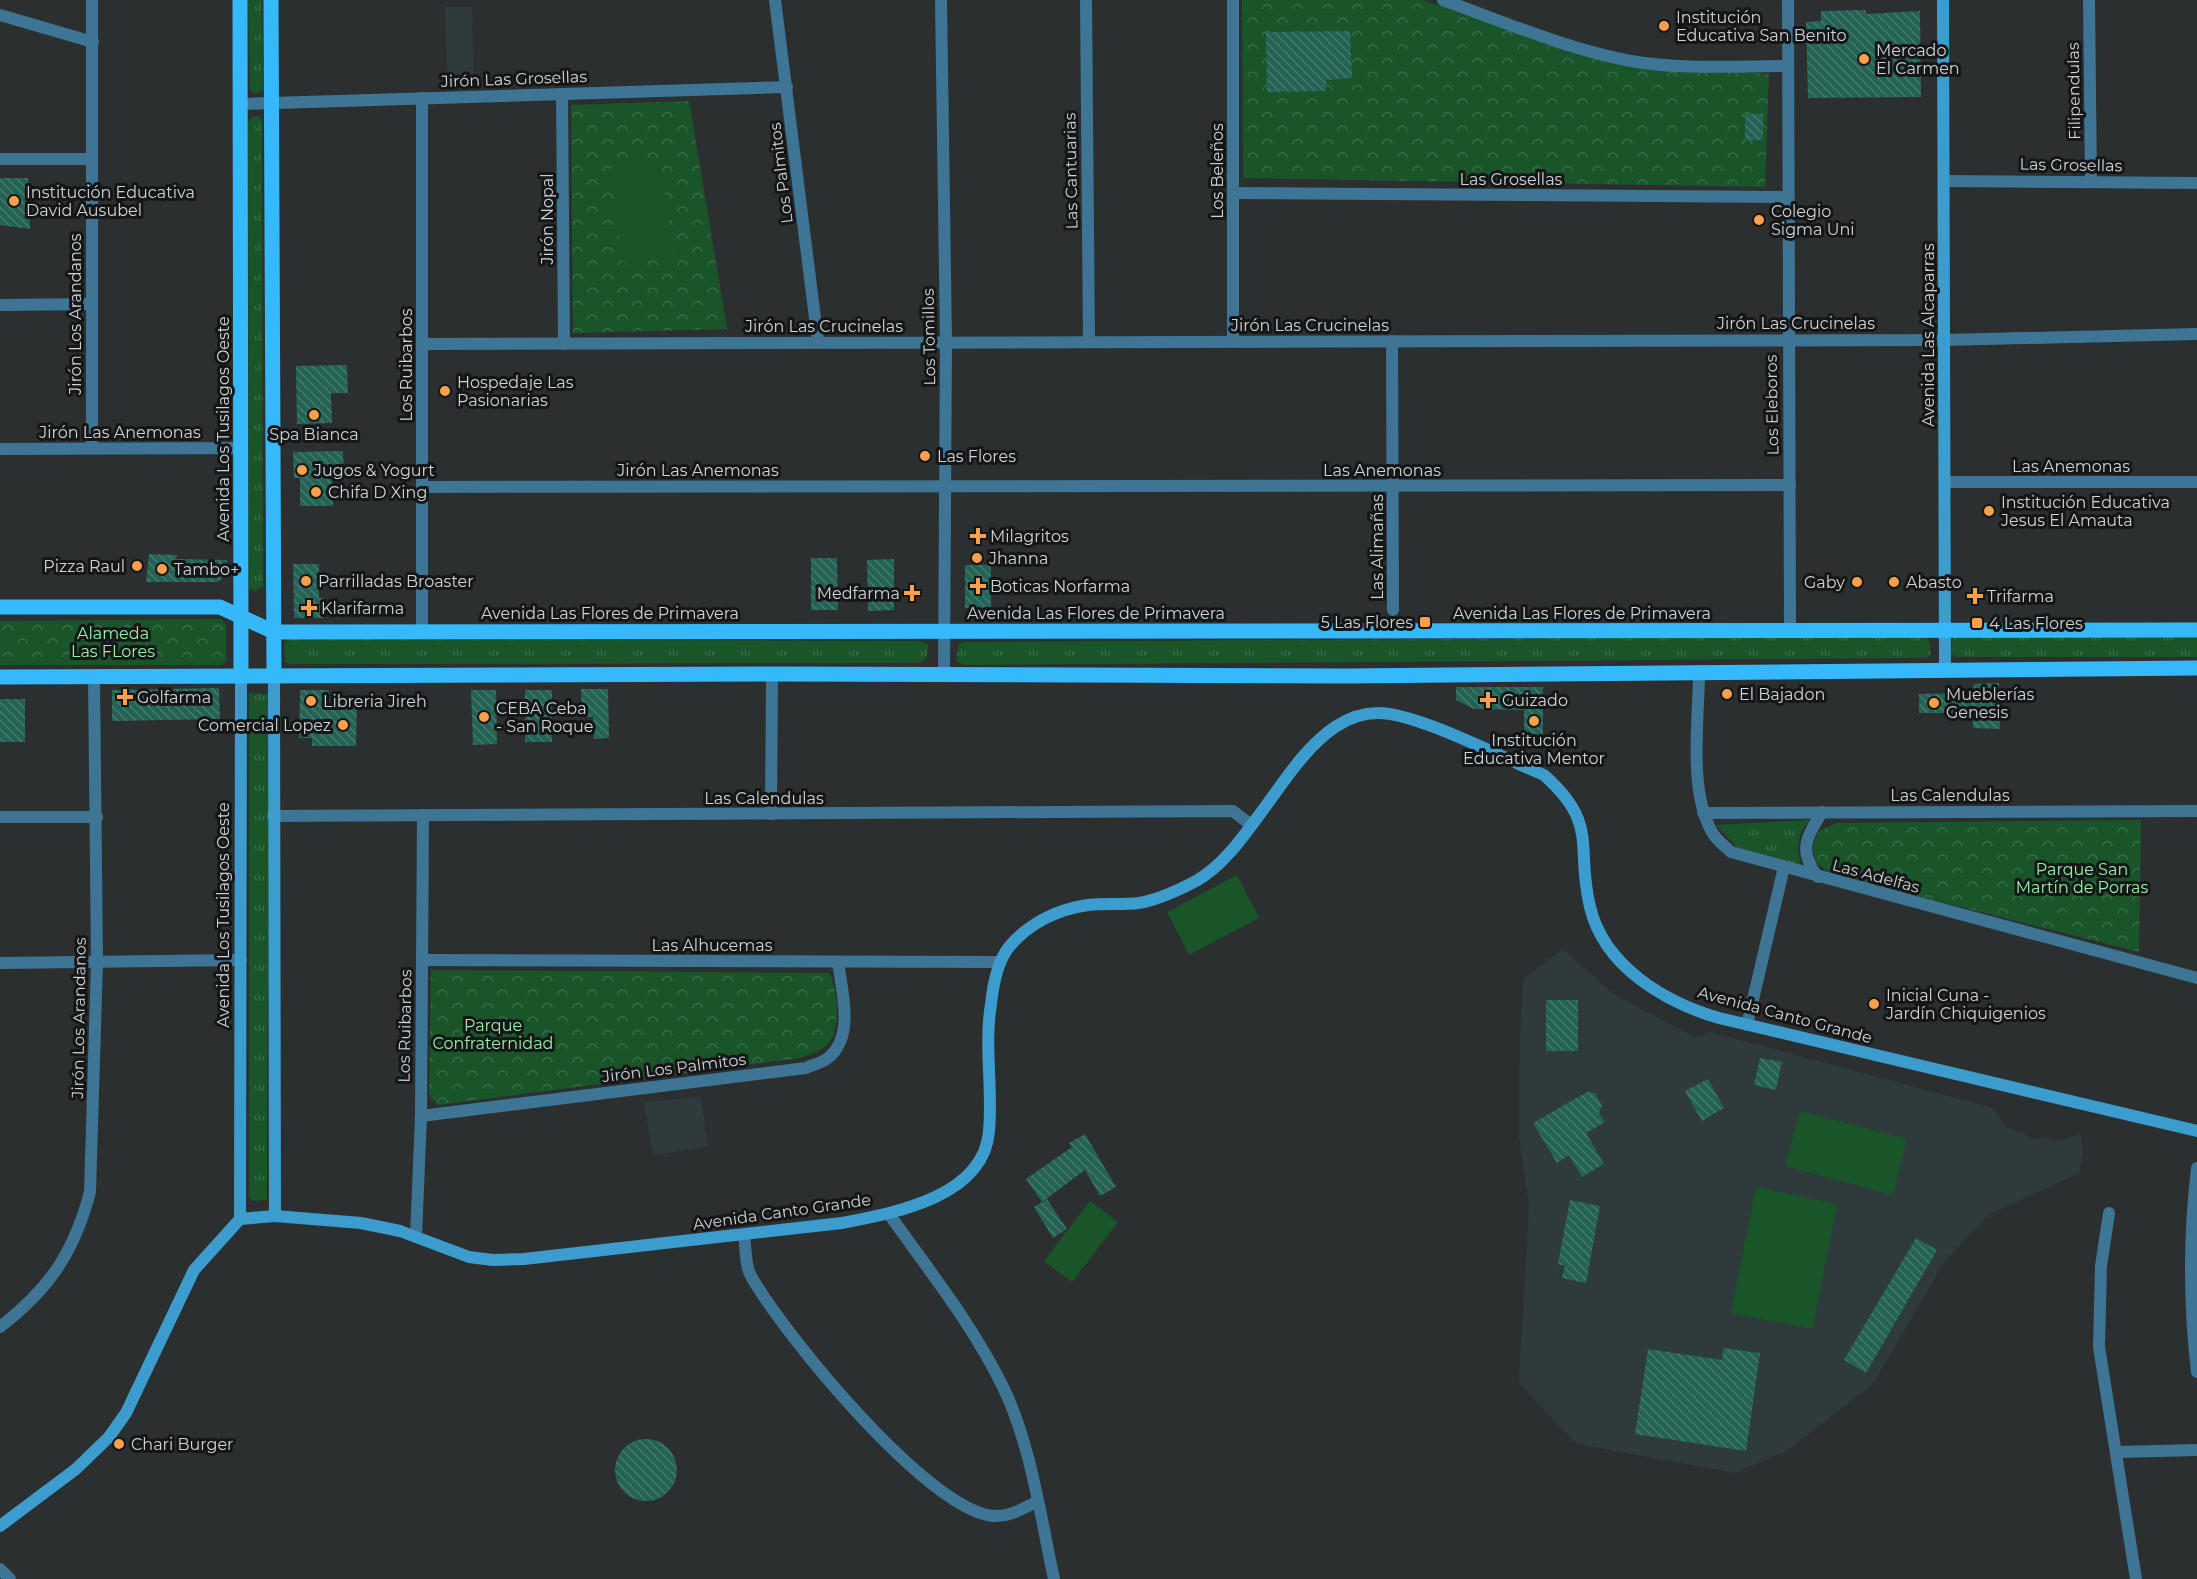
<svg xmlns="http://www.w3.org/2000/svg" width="2197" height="1579" viewBox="0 0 2197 1579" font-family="Montserrat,sans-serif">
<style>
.built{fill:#2f3a3c}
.grass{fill:url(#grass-tufts)}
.park{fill:url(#park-crowns)}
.pitch{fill:#195529}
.building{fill:url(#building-back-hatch)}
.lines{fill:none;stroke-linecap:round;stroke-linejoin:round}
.street{stroke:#3e7594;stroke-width:12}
.secondary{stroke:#3d9cce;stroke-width:12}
.primary{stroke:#36b9fb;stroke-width:15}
.poi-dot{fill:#f9a04c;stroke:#151617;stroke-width:2}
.labels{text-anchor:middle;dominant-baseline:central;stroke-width:6;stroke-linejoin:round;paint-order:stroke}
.poi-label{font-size:16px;fill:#d1d3d3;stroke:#151617;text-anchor:start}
.street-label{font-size:16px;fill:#d1d3d3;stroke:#151617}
.park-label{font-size:16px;fill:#93f2a4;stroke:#151617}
</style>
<defs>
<pattern id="grass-tufts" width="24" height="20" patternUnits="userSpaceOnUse" patternTransform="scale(1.5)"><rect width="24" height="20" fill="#195529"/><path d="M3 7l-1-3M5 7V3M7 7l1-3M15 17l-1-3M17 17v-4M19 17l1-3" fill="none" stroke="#396d47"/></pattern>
<pattern id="park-crowns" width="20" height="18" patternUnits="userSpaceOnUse" patternTransform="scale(1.5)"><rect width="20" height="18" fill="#195529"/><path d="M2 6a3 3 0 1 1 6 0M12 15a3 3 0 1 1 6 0" fill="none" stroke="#396d47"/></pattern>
<pattern id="building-back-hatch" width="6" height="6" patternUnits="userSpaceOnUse" patternTransform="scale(1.5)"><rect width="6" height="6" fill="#246255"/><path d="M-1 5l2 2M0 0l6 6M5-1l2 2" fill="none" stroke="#43786d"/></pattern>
</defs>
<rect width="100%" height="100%" fill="#2b2f2f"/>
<g class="built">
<path d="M445,7H472L474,74L447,75Z"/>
<path d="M1563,949L1613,994L1697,1038L1710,1032L1993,1108L2006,1127L2035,1139L2046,1137L2054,1141L2081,1134L2083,1154L2079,1173L1988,1215L1945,1261L1873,1384L1785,1452L1735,1473L1577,1444L1519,1383L1529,1205L1519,1138V1067L1523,979Z"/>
<path d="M701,1097L708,1147L653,1155L644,1102Z"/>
</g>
<g class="grass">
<path d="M248,0H262L263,89L256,94L250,91Z"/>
<path d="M259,116L262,121L263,578V587L255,591L249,588L248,122L252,117Z"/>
<path d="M1913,636L1928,637L1931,653L1928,658L964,665L956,661L959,643L965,642Z"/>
<path d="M2197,636V657H1956L1951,654L1953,637Z"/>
<path d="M288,639L921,641L928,644L927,658L920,663L288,664L285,662L284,643Z"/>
<path d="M249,693L269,694L267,1197L266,1200L254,1201L249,1197Z"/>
<path d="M1809,820C1796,837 1796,848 1802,868L1737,847L1716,825Z"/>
</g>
<g class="park">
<path d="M1242,0H1423L1588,56L1663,67L1769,74L1765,187L1243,178Z"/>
<path d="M689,101L727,329L573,333L571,105Z"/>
<path d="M221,619L226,624V661L221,665H0V621Z"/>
<path d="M2141,820L2139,952L1831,874L1815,862L1813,845L1818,832L1836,823Z"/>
<path d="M431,970L829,973C838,989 840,1020 832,1038C826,1050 812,1054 800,1058L438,1105L429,1096Z"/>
</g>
<g class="pitch">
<path d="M661,160L673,257L623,263L611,166Z"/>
<path d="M1237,875L1259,918L1189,955L1167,912Z"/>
<path d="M1800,1111L1907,1139L1893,1195L1785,1166Z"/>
<path d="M1756,1187L1837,1204L1812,1329L1731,1313Z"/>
<path d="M1090,1201L1118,1222L1072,1282L1044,1261Z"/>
</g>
<g class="building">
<path d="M1865,10L1867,14L1920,11L1921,97L1808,98L1806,22L1821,21V11Z"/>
<path d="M1350,31L1352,78L1326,80V91L1267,92L1266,32Z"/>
<rect x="1745" y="114" width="18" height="26"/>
<path d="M0,178H28L30,229L0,225Z"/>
<path d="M347,365L348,393H331L332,423L297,424L296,366Z"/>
<path d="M343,451L344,476L332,477L333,506H300V478H294L293,452Z"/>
<path d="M149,554L177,555L176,559L227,560V574L218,582H146Z"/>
<path d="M811,558H837L838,610H811Z"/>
<path d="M894,559V610L868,611L867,560Z"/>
<path d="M293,564H319V598H324V618H294Z"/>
<rect x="965" y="565" width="26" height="43"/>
<path d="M1999,683L2000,729L1973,728V713H1919V694L1973,693L1974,684Z"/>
<path d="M1456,687H1543V743L1524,732V710L1474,709L1456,700Z"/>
<path d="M219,688L220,719L112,721V690Z"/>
<path d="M581,689H608L609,738L594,739L593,717H582Z"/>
<path d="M300,690H329V703H357L356,746H312V738H299Z"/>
<path d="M471,690H496L497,744L473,745Z"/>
<rect x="525" y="690" width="27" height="52"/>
<rect x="0" y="699" width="25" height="43"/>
<rect x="1546" y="1000" width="32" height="51"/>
<path d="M1760,1058L1782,1062L1776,1090L1754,1085Z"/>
<path d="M1708,1079L1724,1108L1702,1121L1685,1091Z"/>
<path d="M1587,1092L1595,1093L1602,1105L1599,1113L1605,1122L1586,1133L1604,1164L1582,1177L1569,1155L1557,1163L1533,1123Z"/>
<path d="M1085,1134L1116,1187L1100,1196L1085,1170L1042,1202L1026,1179L1072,1147L1069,1143Z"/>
<path d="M1047,1199L1067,1229L1053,1238L1034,1207Z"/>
<path d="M1570,1200L1600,1206L1586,1283L1562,1278L1565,1266L1558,1264Z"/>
<path d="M1916,1238L1937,1250L1866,1373L1844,1360Z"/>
<path d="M1723,1348L1760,1353L1746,1451L1635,1434L1648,1349L1722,1360Z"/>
<circle cx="646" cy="1470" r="31"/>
</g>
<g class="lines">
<g class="street">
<path d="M775,0L818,342"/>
<path d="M941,0L946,341L944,674"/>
<path d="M1086,0L1089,342"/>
<path d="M1443,0C1504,22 1567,49 1631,61C1682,70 1737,66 1788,66"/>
<path d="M1788,0L1790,630"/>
<path d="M2089,0L2091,182"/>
<path d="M0,15L93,42"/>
<path d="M562,94L564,344"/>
<path d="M422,98V632"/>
<path d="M242,104L787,87"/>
<path d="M0,159H92"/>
<path d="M1944,181L2197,183"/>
<path d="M1234,193L1787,197"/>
<path d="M0,305L92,304"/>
<path d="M1233,341V0"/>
<path d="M1392,341L1393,610"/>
<path d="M423,344L1944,340L2197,334"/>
<path d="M92,448V0"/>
<path d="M0,449L241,448"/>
<path d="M1946,482H2197"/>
<path d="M422,487L1790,485"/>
<path d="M1699,671C1699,719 1688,790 1712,832C1716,840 1725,846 1731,852L2197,978"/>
<path d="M1703,813L2197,811"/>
<path d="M771,814L772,674"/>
<path d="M273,816L1233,811L1251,825"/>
<path d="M0,817H97"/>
<path d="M1818,877C1798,851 1806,838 1822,812"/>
<path d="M423,960L1000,962"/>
<path d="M0,963L241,960"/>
<path d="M1747,1025L1784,867"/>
<path d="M421,1116L806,1068C812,1065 822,1063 828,1058C855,1036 842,992 838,962"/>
<path d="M2197,1168C2189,1236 2189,1304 2197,1372"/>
<path d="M2109,1213L2101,1266L2099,1347L2136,1579"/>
<path d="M889,1214C928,1269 972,1324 1002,1385C1030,1440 1041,1519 1054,1579"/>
<path d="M744,1236C746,1248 745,1266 751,1276C783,1333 928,1511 994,1516C1010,1517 1022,1509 1036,1502"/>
<path d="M416,1237L421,1116L423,815"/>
<path d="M0,1327C49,1289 74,1253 90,1192L97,962L94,677"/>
<path d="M2117,1452L2197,1450"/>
<path d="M0,1569L10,1579"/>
</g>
<g class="secondary">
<path d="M1943,0L1945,670"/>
<path d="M274,674L275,1216"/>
<path d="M240,1219L241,674"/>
<path d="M0,1526L76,1469L109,1437L126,1413L194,1270L240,1219L275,1216L361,1223L400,1231L469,1257L493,1260L524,1259L842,1223C894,1213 984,1197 989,1131C993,1089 984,1046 991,1004C993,985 997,962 1009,947C1029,923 1058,909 1088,905C1105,903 1122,905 1139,903C1157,900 1179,890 1196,881C1226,864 1247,831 1268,803C1287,777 1307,746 1335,727C1347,719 1363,713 1378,713C1415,712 1505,759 1544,775C1600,825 1575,845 1590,907C1604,966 1664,1002 1719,1018L2197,1131"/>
</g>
<g class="primary">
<path d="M240,0L241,674"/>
<path d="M271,0L274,674"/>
<path d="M0,607H220L274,632L2197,630"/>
<path d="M0,677L772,674L1349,676L2197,668"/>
</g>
</g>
<g class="poi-dot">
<circle cx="1664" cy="26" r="6"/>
<circle cx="1864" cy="59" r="6"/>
<circle cx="14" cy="201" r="6"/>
<circle cx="1759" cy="220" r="6"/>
<circle cx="445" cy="391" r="6"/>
<circle cx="314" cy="415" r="6"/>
<circle cx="925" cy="456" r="6"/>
<circle cx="302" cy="470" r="6"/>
<circle cx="316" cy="492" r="6"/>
<circle cx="1989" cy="511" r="6"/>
<path d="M975 527h6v6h6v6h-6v6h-6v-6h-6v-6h6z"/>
<circle cx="977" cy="558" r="6"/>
<circle cx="137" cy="566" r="6"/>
<circle cx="162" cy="569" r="6"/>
<circle cx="306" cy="581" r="6"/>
<circle cx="1857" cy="582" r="6"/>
<circle cx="1894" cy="582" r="6"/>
<path d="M975 577h6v6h6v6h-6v6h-6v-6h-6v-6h6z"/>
<path d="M909 584h6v6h6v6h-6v6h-6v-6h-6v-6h6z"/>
<path d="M1972 587h6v6h6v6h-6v6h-6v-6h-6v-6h6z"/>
<path d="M306 599h6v6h6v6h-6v6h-6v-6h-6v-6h6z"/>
<rect x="1419" y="616" width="12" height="12" rx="3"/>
<rect x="1971" y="617" width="12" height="12" rx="3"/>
<circle cx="1727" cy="694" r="6"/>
<path d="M122 688h6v6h6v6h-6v6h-6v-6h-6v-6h6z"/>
<path d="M1485 691h6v6h6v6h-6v6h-6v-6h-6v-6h6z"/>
<circle cx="311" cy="701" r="6"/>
<circle cx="1934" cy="703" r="6"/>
<circle cx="484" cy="717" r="6"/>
<circle cx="1534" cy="721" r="6"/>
<circle cx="343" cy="725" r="6"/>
<circle cx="1874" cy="1004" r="6"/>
<circle cx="119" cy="1444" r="6"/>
</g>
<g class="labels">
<g class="poi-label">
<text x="1676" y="17">Institución<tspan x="1676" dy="18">Educativa San Benito</tspan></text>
<text x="1876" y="50">Mercado<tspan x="1876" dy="18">El Carmen</tspan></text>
<text x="26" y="192">Institución Educativa<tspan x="26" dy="18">David Ausubel</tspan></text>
<text x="1771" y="211">Colegio<tspan x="1771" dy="18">Sigma Uni</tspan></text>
<text x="457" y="382">Hospedaje Las<tspan x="457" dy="18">Pasionarias</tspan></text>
<text x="314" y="434" text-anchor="middle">Spa Bianca</text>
<text x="937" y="456">Las Flores</text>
<text x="314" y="470">Jugos &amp; Yogurt</text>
<text x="328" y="492">Chifa D Xing</text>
<text x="2001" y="502">Institución Educativa<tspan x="2001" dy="18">Jesus El Amauta</tspan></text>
<text x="990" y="536">Milagritos</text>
<text x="989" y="558">Jhanna</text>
<text x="125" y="566" text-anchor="end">Pizza Raul</text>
<text x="174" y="569">Tambo+</text>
<text x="318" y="581">Parrilladas Broaster</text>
<text x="1845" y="582" text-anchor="end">Gaby</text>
<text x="1906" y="582">Abasto</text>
<text x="990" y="586">Boticas Norfarma</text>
<text x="900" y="593" text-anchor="end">Medfarma</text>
<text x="1987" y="596">Trifarma</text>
<text x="321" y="608">Klarifarma</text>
<text x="1413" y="622" text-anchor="end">5 Las Flores</text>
<text x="1989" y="623">4 Las Flores</text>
<text x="1739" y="694">El Bajadon</text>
<text x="1946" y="694">Mueblerías<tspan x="1946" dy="18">Genesis</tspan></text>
<text x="137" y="697">Golfarma</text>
<text x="1502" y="700">Guizado</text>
<text x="323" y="701">Libreria Jireh</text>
<text x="496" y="708">CEBA Ceba<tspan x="496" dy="18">- San Roque</tspan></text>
<text x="331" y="725" text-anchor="end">Comercial Lopez</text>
<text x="1534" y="740" text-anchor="middle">Institución<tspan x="1534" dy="18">Educativa Mentor</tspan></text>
<text x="1886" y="995">Inicial Cuna -<tspan x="1886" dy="18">Jardín Chiquigenios</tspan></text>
<text x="131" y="1444">Chari Burger</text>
</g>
<g class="street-label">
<text transform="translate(514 79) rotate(-2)">Jirón Las Grosellas</text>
<text transform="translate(2074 91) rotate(-91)">Filipendulas</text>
<text transform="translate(2071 165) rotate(1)">Las Grosellas</text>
<text transform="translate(1071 171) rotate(-91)">Las Cantuarias</text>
<text transform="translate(1217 171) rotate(-90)">Los Beleños</text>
<text transform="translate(781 173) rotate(-97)">Los Palmitos</text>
<text x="1511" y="179">Las Grosellas</text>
<text transform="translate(547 219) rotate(-90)">Jirón Nopal</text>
<text transform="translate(75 314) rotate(-90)">Jirón Los Arandanos</text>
<text x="1796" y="323">Jirón Las Crucinelas</text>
<text x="1310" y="325">Jirón Las Crucinelas</text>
<text x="824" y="326">Jirón Las Crucinelas</text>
<text transform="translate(1928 335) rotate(-90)">Avenida Las Alcaparras</text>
<text transform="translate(929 337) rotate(-91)">Los Tomillos</text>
<text transform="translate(406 365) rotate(-90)">Los Ruibarbos</text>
<text transform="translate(1772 405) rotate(-91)">Los Eleboros</text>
<text transform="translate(223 429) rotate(-90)">Avenida Los Tusilagos Oeste</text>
<text x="120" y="432">Jirón Las Anemonas</text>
<text x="2071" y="466">Las Anemonas</text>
<text x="698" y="470">Jirón Las Anemonas</text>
<text x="1382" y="470">Las Anemonas</text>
<text transform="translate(1377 547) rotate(-90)">Las Alimañas</text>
<text x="610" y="613">Avenida Las Flores de Primavera</text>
<text x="1096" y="613">Avenida Las Flores de Primavera</text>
<text x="1582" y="613">Avenida Las Flores de Primavera</text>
<text x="1950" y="795">Las Calendulas</text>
<text x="764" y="798">Las Calendulas</text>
<text transform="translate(1876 876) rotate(15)">Las Adelfas</text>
<text transform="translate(223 915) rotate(-90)">Avenida Los Tusilagos Oeste</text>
<text x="712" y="945">Las Alhucemas</text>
<text transform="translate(1785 1015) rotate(15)">Avenida Canto Grande</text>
<text transform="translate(79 1018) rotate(-89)">Jirón Los Arandanos</text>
<text transform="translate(405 1026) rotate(-89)">Los Ruibarbos</text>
<text transform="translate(674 1068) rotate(-7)">Jirón Los Palmitos</text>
<text transform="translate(782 1212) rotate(-8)">Avenida Canto Grande</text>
</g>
<g class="park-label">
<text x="113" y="633">Alameda<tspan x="113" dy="18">Las FLores</tspan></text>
<text x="2082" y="869">Parque San<tspan x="2082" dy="18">Martín de Porras</tspan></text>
<text x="493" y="1025">Parque<tspan x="493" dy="18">Confraternidad</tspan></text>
</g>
</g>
</svg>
